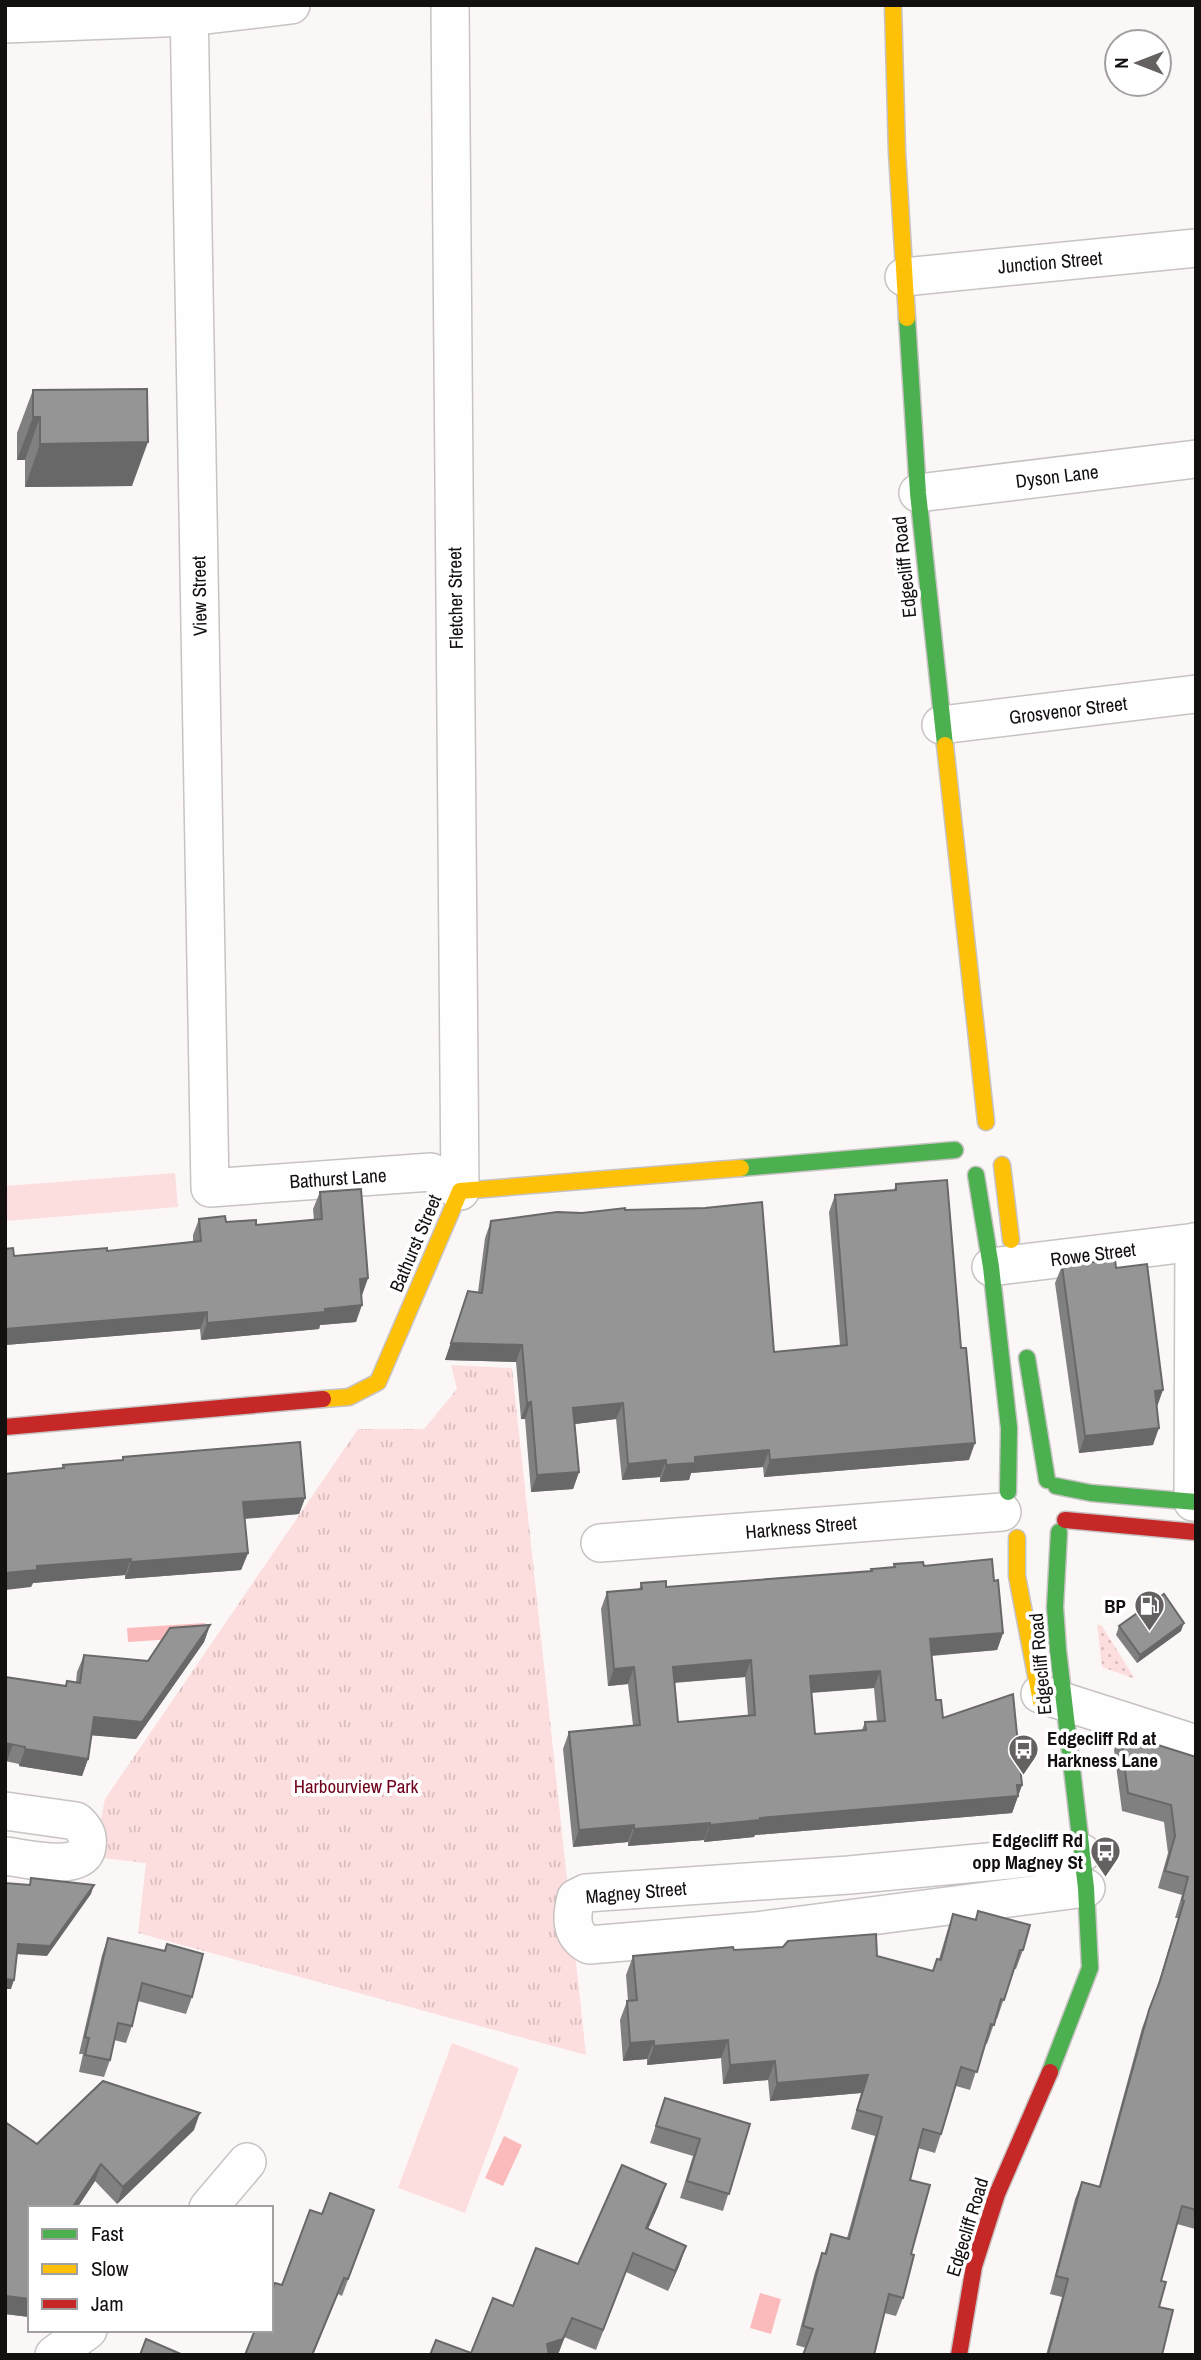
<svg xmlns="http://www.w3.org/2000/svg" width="1201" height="2360" viewBox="0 0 1201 2360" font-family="'Archivo Narrow',sans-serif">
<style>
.grass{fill:#fddede}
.park{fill:url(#park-tufts)}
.garden{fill:url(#garden-dots)}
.water{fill:#fbbbbc}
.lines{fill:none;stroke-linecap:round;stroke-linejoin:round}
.street-casing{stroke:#c8c3c3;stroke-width:40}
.fast-casing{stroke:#c8c3c3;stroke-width:19}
.slow-casing{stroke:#c8c3c3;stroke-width:19}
.jam-casing{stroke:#c8c3c3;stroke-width:19}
.street{stroke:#fffefe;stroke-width:37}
.fast{stroke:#4caf50;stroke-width:16}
.slow{stroke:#ffc107;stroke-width:16}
.jam{stroke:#c62828;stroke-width:16}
.wall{fill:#808080;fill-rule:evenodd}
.shaded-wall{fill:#686868}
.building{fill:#959595;stroke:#686868;stroke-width:2;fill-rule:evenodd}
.labels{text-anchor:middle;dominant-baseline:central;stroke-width:7;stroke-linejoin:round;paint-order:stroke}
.street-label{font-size:19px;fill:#151010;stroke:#fff}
.poi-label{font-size:19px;font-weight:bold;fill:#151010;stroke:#fff;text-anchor:end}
.park-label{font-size:19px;fill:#6e001b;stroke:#fff}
</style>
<defs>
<pattern id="park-tufts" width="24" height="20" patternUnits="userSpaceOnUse" patternTransform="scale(1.75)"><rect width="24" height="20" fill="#fddede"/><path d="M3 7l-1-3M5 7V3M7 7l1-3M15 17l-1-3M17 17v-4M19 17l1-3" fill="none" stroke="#d8bdbd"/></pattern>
<pattern id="garden-dots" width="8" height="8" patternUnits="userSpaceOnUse" patternTransform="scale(1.75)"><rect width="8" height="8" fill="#fddede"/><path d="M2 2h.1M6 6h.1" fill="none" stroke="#d8bdbd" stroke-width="1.8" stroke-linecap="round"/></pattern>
</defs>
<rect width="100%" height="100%" fill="#fcf7f7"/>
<g class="grass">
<path d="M175,1173L178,1207L5,1221V1186Z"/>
<path d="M452,2043L519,2068L465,2213L398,2188Z"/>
</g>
<path class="park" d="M451,1365L512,1368L586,2055L138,1933L146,1863L93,1857L105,1799L358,1429H424L457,1389Z"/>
<path class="garden" d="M1097,1624L1102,1626L1135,1679L1102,1667Z"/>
<g class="water">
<path d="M205,1623V1637L128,1642L127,1628Z"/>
<path d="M504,2136L522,2145L503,2186L485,2178Z"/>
<path d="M760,2293L781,2299L771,2334L750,2328Z"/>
</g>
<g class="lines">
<defs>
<g id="street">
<path d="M189,5L210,1188L431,1172L460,1191"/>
<path d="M450,5L460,1191"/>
<path d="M5,24L189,17L291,5"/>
<path d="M904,277L1196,248"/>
<path d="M918,493L1196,459"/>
<path d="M941,725L1196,694"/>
<path d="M991,1267L1196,1242"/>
<path d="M1193,1502L1194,1242"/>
<path d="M600,1543L1002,1512"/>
<path d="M1040,1694L1196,1744"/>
<path d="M5,1811L76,1821C83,1827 89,1835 87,1846C84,1874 24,1858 5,1856"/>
<path d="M1082,1853L849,1875L586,1893L576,1898C571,1917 570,1934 589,1945L756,1931L1086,1888"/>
<path d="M208,2208L247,2162"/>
<path d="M54,2355L88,2330"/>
</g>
<g id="fast">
<path d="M907,318L918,493L945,745"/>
<path d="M741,1168L955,1150"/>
<path d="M976,1175L991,1267L1009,1428L1008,1492"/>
<path d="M1027,1358L1047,1480"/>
<path d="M1056,1486L1091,1493L1196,1502"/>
<path d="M1050,2072L1090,1968L1086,1888L1058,1650L1055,1607L1059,1532"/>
</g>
<g id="slow">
<path d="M893,5L897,152L907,318"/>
<path d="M945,745L986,1122"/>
<path d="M1002,1165L1011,1240"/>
<path d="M323,1399L349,1397L378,1382L460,1191L741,1168"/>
<path d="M1017,1538V1576L1041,1702"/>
</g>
<g id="jam">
<path d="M5,1427L323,1399"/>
<path d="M1065,1520L1196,1532"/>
<path d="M959,2355L974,2266L997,2194L1050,2072"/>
</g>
</defs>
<use href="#street" class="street-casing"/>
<use href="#fast" class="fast-casing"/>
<use href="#slow" class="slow-casing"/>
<use href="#jam" class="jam-casing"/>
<use href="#street" class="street"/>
<use href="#fast" class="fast"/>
<use href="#slow" class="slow"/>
<use href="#jam" class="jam"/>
</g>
<g class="wall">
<path d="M33,390L132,486L25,487V460H17V433Z"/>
<path d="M896,1184L969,1460L764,1477L763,1467L691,1473L689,1480L660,1482V1477L622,1480L616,1419L575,1424L579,1472L573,1489L531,1492L525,1419H521L516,1362L445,1360L468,1291L478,1292L485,1238L491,1221L582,1213L625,1210L774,1352L840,1346L829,1212L835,1195L894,1190Z"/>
<path d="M320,1192L368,1278L362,1295H361L356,1322L320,1325L319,1329L201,1340L200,1329L5,1345V1249L14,1256L107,1251L193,1242V1235L199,1219L256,1225L314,1220L313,1209Z"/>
<path d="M1062,1266L1116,1268L1157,1407L1153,1445L1079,1453L1055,1283Z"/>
<path d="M123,1457L305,1498L299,1514L245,1519L248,1553L241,1570L125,1579V1575L33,1583L31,1587L63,1465L122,1460Z"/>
<path d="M894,1564L924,1566L994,1581L1003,1633L997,1650L932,1656L936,1700L943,1718L1022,1785L1012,1813L755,1835L754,1837L704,1842V1840L628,1846V1842L573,1847L563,1749L569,1732L633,1725L628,1684L608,1686L601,1609L607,1592L639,1590L641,1583L666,1587L871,1571V1569L893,1567ZM745,1677L748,1716L678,1722L674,1683ZM874,1688L877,1721L865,1722L862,1730L815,1734L811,1693Z"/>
<path d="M210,1625L204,1642L136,1739L91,1735L88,1759L82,1776L19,1766V1764L5,1761V1677L65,1686L67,1681L76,1682L77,1672L84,1655L148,1661Z"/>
<path d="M1119,1626L1181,1631L1137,1663L1116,1635Z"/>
<path d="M1120,1733L1196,1757V2228L1195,2229L1177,2224L1161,2281L1159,2307L1162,2355H1046L1062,2297L1050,2294L1075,2199L1082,2182L1099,2186L1142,2028L1155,1994L1178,1918H1175L1182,1895L1158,1888L1168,1853L1164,1822L1122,1811L1114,1750Z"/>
<path d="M978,1911L1023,1950L1016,1969H1014L997,2019L996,2018L987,2044L985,2043L970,2090L956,2086L941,2134L935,2153L918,2148L910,2180L911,2254L903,2298L896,2316L884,2313L806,2348L796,2345L815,2272L822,2253L824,2254L831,2234L847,2238L875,2136L851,2129L861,2093L770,2101L768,2080L723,2084L721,2058L647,2065V2059L623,2061L620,2020L627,2001H628L626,1975L633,1956L734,1950L877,1956L933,1971L937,1959H939L947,1932L953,1914L975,1919Z"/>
<path d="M108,1938L165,1951L167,1944L192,1997L186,2014L138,2001L132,2026L126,2043L114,2040L110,2060L104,2077L79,2072L83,2054H79L102,1955Z"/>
<path d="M665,2098L750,2124L723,2211L680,2198L693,2156L650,2143Z"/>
<path d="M5,2122L37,2144L194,2130L117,2204L95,2181L77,2208H30L29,2317L5,2314Z"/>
<path d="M659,2204L648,2229L686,2246L679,2266L668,2291L626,2272L596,2350L564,2337L471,2353L513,2306L578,2264Z"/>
<path d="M374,2210L342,2296L338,2294L313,2355H245L322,2214Z"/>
</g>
<g class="shaded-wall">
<path d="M33,417H40L25,460H17Z"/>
<path d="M148,442L132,486L25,487L40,444Z"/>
<path d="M368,1278L362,1295L354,1296L360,1279Z"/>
<path d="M362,1305L356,1322L320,1325L319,1329L201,1340L207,1323Z"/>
<path d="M207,1312L200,1329L5,1345V1329Z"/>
<path d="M451,1343L522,1345L516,1362L445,1360Z"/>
<path d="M1163,1390L1157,1407L1155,1391Z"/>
<path d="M531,1402L525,1419H521L527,1403Z"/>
<path d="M623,1403L616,1419L567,1425L573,1408Z"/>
<path d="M1159,1428L1153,1445L1079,1453L1085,1436Z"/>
<path d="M975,1443L969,1460L764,1477L770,1460Z"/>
<path d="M769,1450L763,1467L691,1473L689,1480L660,1482L666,1465L695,1457Z"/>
<path d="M666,1460L660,1477L622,1480L628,1464Z"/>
<path d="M579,1472L573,1489L531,1492L537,1475Z"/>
<path d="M305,1498L299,1514L237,1519L243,1502Z"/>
<path d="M248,1553L241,1570L125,1579L131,1562Z"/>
<path d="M131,1559L125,1575L33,1583L31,1587L5,1590V1573L37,1566Z"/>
<path d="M1184,1623L1181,1631L1137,1663L1140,1655Z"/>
<path d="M210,1625L204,1642L136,1739L88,1735L94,1717Z"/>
<path d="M1003,1633L997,1650L924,1656L930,1639Z"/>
<path d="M751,1660L745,1677L667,1683L673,1667Z"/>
<path d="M634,1667L628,1684L608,1686L614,1669Z"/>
<path d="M880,1671L874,1688L804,1693L810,1676Z"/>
<path d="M5,1743L13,1744L7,1761H5Z"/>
<path d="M25,1749L88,1759L82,1776L19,1766Z"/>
<path d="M1022,1785L1012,1813L755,1835L754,1837L704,1842L710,1825Z"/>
<path d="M710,1823L704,1840L628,1846L634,1829Z"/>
<path d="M634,1825L628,1842L573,1847L579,1830Z"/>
<path d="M94,1885L91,1894L47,1956L15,1954L18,1944Z"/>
<path d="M5,1979L14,1980L11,1989H5Z"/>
<path d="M728,2040L721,2058L647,2065L654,2046Z"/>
<path d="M654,2041L647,2059L623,2061L630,2043Z"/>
<path d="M775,2061L768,2080L723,2084L730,2065Z"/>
<path d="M868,2075L861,2093L770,2101L777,2083Z"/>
<path d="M200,2113L194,2130L117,2204L123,2187Z"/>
<path d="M101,2164L95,2181L77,2208H72Z"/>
<path d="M666,2184L659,2204L639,2248L646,2228Z"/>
<path d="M686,2246L679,2266L668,2291L675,2271Z"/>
<path d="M6,2296L30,2299L29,2317L5,2314Z"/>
<path d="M572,2318L558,2355H543L547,2344Z"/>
</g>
<g class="building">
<path d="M147,389L148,442L40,444V417H33V390Z"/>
<path d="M947,1180L961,1348H966L975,1443L770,1460L769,1450L695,1457V1463L666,1465V1460L628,1464L623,1403L573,1408L579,1472L537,1475L531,1402L527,1403L522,1345L451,1343L468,1291L482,1293L491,1221L557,1212L582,1213L625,1208V1210L705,1208L762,1202L774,1352L847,1345L835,1195L896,1190V1184Z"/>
<path d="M361,1189L368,1278L360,1279L362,1305L325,1309V1312L207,1323V1312L5,1329V1249L13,1248L14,1256L107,1248V1251L201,1241L199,1219L225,1216L226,1222L256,1220V1225L322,1219L320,1192Z"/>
<path d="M1115,1259L1116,1268L1147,1264L1163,1390L1155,1391L1159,1428L1085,1436L1062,1266Z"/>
<path d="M300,1442L305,1498L243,1502L248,1553L131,1562V1559L37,1566V1570L5,1573V1474L64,1468L63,1465L123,1460V1457Z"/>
<path d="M992,1559L994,1581L998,1580L1003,1633L930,1639L936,1700H941L943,1718L1013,1694L1022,1785H1017L1018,1796L760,1818V1820L710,1825V1823L634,1829V1825L579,1830L569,1732L640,1725L634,1667L614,1669L607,1592L642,1589L641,1583L666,1581V1587L872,1571L871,1569L895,1567L894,1564L923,1562L924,1566ZM751,1660L755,1715L678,1722L673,1667ZM880,1671L885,1721L865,1722L866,1730L815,1734L810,1676Z"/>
<path d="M1164,1594L1184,1623L1140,1655L1119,1626Z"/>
<path d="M210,1625L142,1722L94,1717L88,1759L25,1749V1747L5,1743V1677L66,1686L67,1681L80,1683L84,1655L148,1661L170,1628Z"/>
<path d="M1120,1733L1196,1757V2210L1182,2206L1161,2281L1166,2282L1159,2307L1173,2310L1162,2355H1048L1068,2279L1056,2276L1082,2182L1100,2187L1149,2010L1160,1981L1184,1901L1182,1900L1188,1877L1165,1871L1175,1836L1171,1805L1128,1793Z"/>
<path d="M31,1878L94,1885L50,1946L18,1944L14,1980L5,1979V1883L30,1885Z"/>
<path d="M978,1911L1030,1925L1023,1950H1020L1004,2000L1001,1999L994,2025L991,2024L977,2072L961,2067L941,2134L923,2129L910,2180L930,2185L911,2254L914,2255L903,2298L889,2294L874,2355H803L813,2329L803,2326L822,2253L826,2254L831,2234L849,2239L882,2117L857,2110L868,2075L777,2083L775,2061L730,2065L728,2040L654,2046V2041L630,2043L627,2001L637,2000L633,1956L733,1947L734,1950L783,1947L788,1941L876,1934L877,1956L933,1971L937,1959L941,1960L953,1914L976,1920Z"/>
<path d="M108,1938L165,1951L167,1944L203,1954L192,1997L142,1983L132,2026L118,2023L110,2060L85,2055L89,2038L85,2037Z"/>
<path d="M103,2081L200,2113L123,2187L101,2164L72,2208H30V2299L6,2296L5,2122L37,2144Z"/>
<path d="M665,2098L750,2124L729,2194L687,2181L700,2139L656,2126Z"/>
<path d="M622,2165L666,2184L646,2228L686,2246L675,2271L633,2253L603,2330L572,2318L563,2339L547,2344L549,2355H430L436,2340L471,2353L493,2298L513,2306L536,2248L578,2264Z"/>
<path d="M330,2193L374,2210L348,2279L344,2278L312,2355H245L255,2330H271V2291L275,2283L282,2285L310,2210L322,2214Z"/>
<path d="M146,2339L183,2355H140Z"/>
</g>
<defs>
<symbol id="fuel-pin" viewBox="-11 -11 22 30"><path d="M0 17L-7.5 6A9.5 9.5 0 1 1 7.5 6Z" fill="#666161" stroke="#fff"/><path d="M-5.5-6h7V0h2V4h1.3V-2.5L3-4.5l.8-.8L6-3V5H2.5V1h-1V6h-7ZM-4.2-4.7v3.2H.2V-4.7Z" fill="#fff"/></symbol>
<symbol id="bus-pin" viewBox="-11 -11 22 30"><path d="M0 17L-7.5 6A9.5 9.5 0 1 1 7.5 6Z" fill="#666161" stroke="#fff"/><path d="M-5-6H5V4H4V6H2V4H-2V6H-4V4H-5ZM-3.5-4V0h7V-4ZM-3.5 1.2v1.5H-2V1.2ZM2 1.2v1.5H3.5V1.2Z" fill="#fff"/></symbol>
</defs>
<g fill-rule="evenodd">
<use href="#fuel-pin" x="1132" y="1588" width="35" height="47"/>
<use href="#bus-pin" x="1006" y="1732" width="35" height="47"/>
<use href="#bus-pin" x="1088" y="1834" width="35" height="47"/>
</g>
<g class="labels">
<g class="street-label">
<text transform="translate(1050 262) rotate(-5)">Junction Street</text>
<text transform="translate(1057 476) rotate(-7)">Dyson Lane</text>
<text transform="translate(904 567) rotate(-96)">Edgecliff Road</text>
<text transform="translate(199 596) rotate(-91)">View Street</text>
<text transform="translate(455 598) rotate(-91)">Fletcher Street</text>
<text transform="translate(1068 710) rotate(-7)">Grosvenor Street</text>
<text transform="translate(338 1178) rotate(-4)">Bathurst Lane</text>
<text transform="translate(415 1243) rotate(-67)">Bathurst Street</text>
<text transform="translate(1093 1254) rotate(-7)">Rowe Street</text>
<text transform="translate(801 1527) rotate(-5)">Harkness Street</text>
<text transform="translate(1040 1664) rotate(-95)">Edgecliff Road</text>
<text transform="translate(636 1892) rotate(-5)">Magney Street</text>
<text transform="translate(967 2227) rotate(-73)">Edgecliff Road</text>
</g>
<g class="poi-label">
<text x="1126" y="1606">BP</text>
<text x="1047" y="1738" text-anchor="start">Edgecliff Rd at<tspan x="1047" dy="22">Harkness Lane</tspan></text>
<text x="1083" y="1840">Edgecliff Rd<tspan x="1083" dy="22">opp Magney St</tspan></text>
</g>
<g class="park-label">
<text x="356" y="1786">Harbourview Park</text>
</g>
</g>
<rect width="1201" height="2360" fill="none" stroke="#151010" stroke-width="14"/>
<rect x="28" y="2206" width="245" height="126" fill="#ffffff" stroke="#a19f9f" stroke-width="2"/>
<rect x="42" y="2229" width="35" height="10" fill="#4caf50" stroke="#a19f9f" stroke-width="2"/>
<text x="91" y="2241" font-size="21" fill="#151010">Fast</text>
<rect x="42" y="2264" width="35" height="10" fill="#ffc107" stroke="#a19f9f" stroke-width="2"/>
<text x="91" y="2276" font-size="21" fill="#151010">Slow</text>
<rect x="42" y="2299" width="35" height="10" fill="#c62828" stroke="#a19f9f" stroke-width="2"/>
<text x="91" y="2311" font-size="21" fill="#151010">Jam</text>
<g transform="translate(1138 63) rotate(270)"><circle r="33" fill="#ffffff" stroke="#a19f9f" stroke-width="2"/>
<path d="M0-5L12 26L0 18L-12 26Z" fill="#666161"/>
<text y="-10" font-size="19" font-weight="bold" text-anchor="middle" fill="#151010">N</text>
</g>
</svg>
